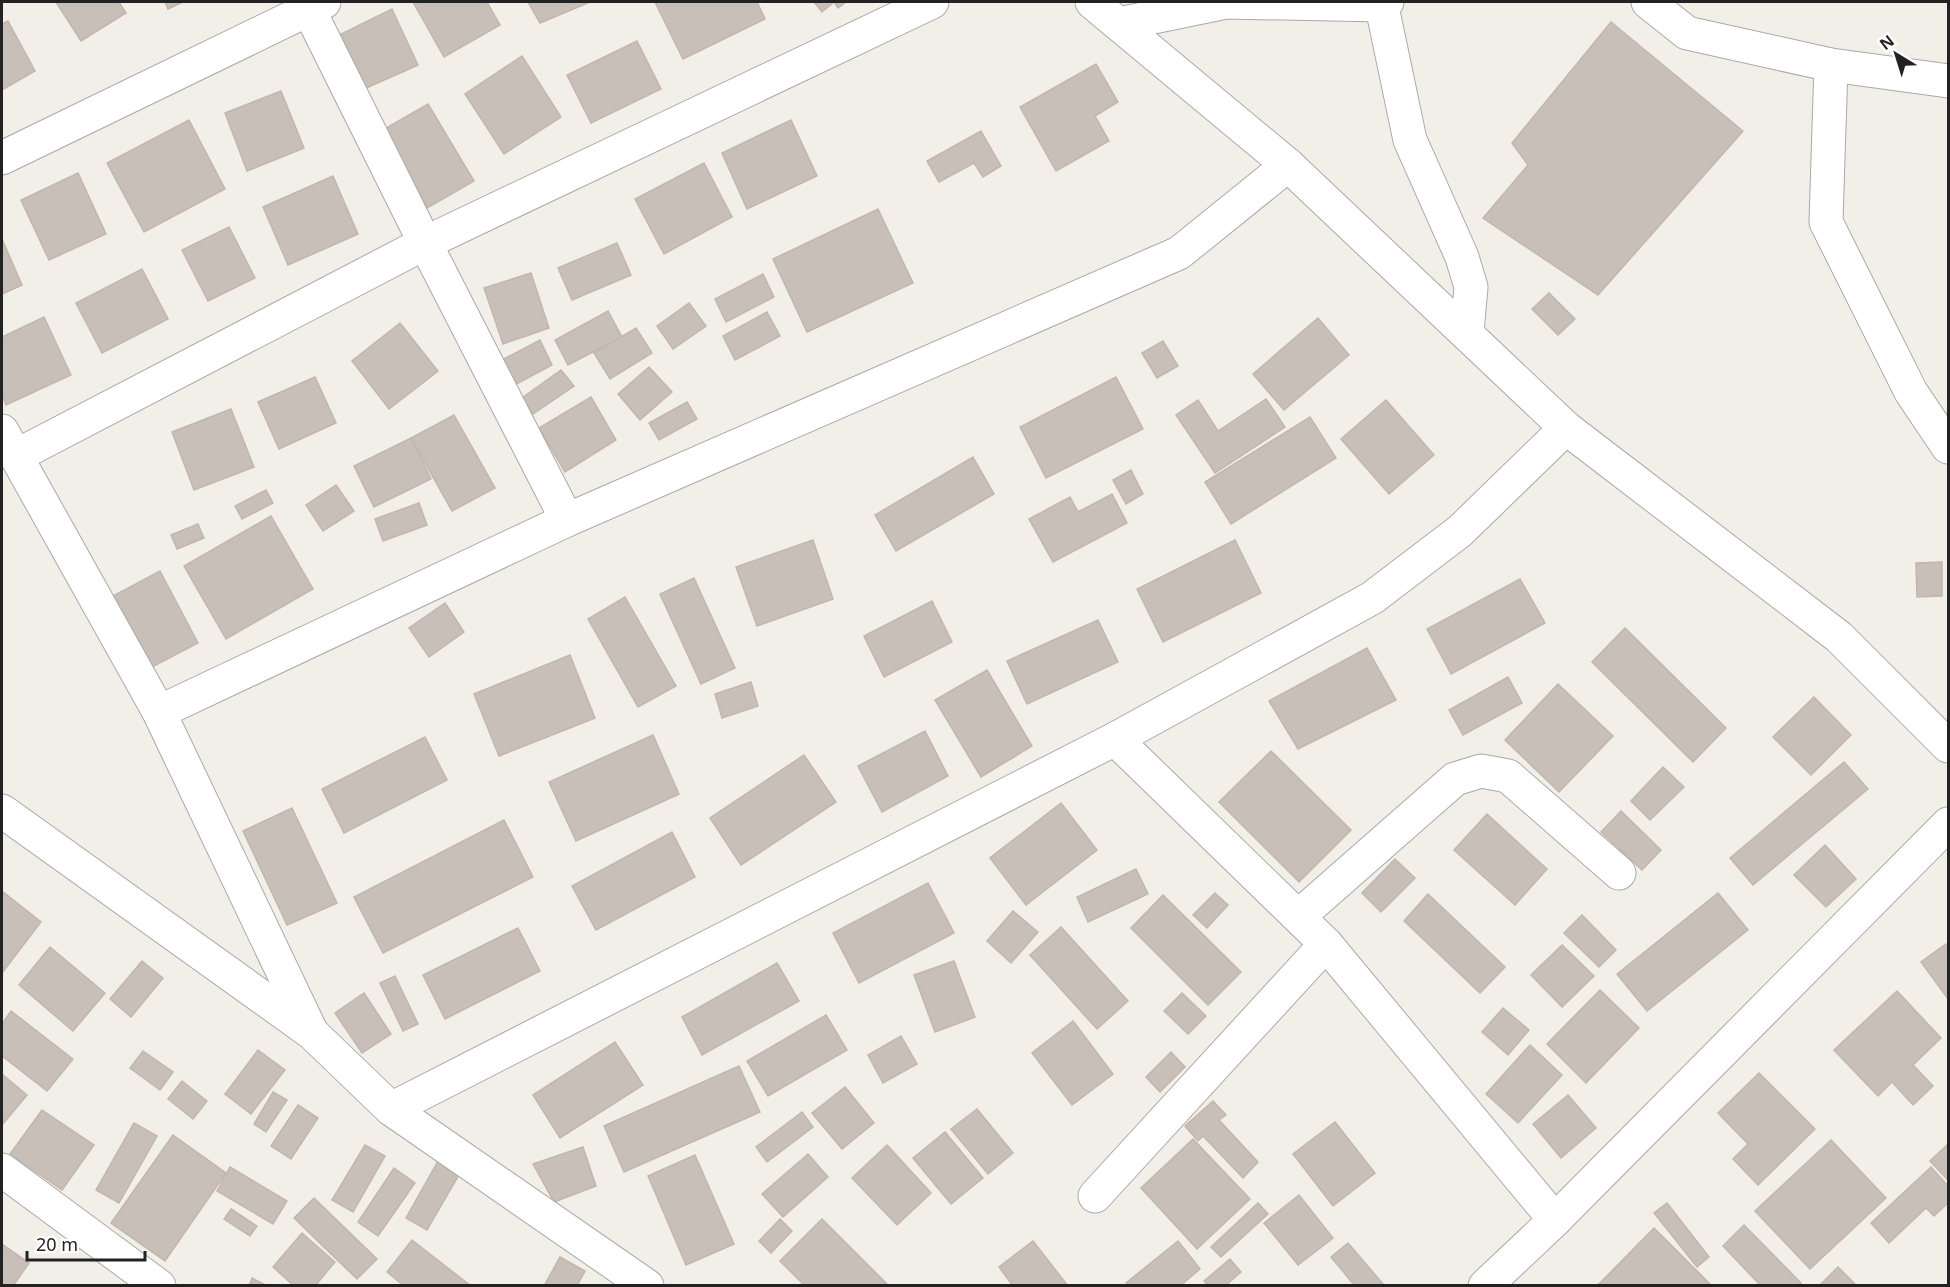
<svg xmlns="http://www.w3.org/2000/svg" width="1950" height="1287" viewBox="0 0 1950 1287" font-family="'Noto Sans',sans-serif">
<style>
.building{fill:#c7bfb8;stroke:#c4b6ab;stroke-width:1.5}
.lines{fill:none;stroke-linecap:round;stroke-linejoin:round}
.minor-casing{stroke:#a9a9a9;stroke-width:35}
.minor{stroke:#fff;stroke-width:33}
</style>
<rect width="100%" height="100%" fill="#f2efe9"/>
<g class="building">
<path d="M56,2H119L126,13L81,41Z"/>
<path d="M165,2H183L168,9Z"/>
<path d="M413,2H487L500,25L444,57Z"/>
<path d="M528,2H590L540,23Z"/>
<path d="M655,2H757L765,19L683,59Z"/>
<path d="M814,2H846L838,8L834,2L822,12Z"/>
<path d="M392,9L418,65L364,89L339,35Z"/>
<path d="M8,21L35,71L2,90V24Z"/>
<path d="M1611,22L1743,131L1598,295L1483,218L1528,165L1512,143Z"/>
<path d="M637,41L661,89L591,123L567,75Z"/>
<path d="M522,56L561,117L504,154L465,94Z"/>
<path d="M1096,64L1118,102L1095,116L1109,141L1056,171L1020,107Z"/>
<path d="M281,91L304,148L247,171L225,113Z"/>
<path d="M428,104L474,181L427,208L381,131Z"/>
<path d="M189,120L225,189L144,232L107,163Z"/>
<path d="M791,120L817,176L747,209L722,153Z"/>
<path d="M981,131L1001,166L983,177L974,163L939,182L927,161Z"/>
<path d="M704,163L732,217L664,254L635,199Z"/>
<path d="M78,173L106,234L49,260L21,200Z"/>
<path d="M333,176L358,234L288,265L263,207Z"/>
<path d="M878,209L913,283L807,332L773,259Z"/>
<path d="M229,227L255,278L208,301L182,250Z"/>
<path d="M2,239L22,285L2,294Z"/>
<path d="M617,243L631,275L572,300L558,268Z"/>
<path d="M142,269L168,319L102,353L76,303Z"/>
<path d="M531,273L549,328L503,344L484,288Z"/>
<path d="M763,274L774,297L726,322L715,299Z"/>
<path d="M1549,293L1575,319L1558,335L1532,309Z"/>
<path d="M689,303L706,326L673,349L657,326Z"/>
<path d="M608,311L622,337L568,365L555,340Z"/>
<path d="M767,312L780,336L735,360L723,336Z"/>
<path d="M44,317L71,375L6,405L2,395V337Z"/>
<path d="M1318,318L1349,355L1284,410L1253,374Z"/>
<path d="M400,323L438,371L389,409L352,361Z"/>
<path d="M636,328L652,353L610,379L594,353Z"/>
<path d="M540,340L552,365L511,387L498,362Z"/>
<path d="M1163,341L1178,366L1157,378L1142,353Z"/>
<path d="M649,367L672,392L640,420L618,394Z"/>
<path d="M561,370L574,386L533,414L522,398Z"/>
<path d="M315,377L336,423L279,449L258,402Z"/>
<path d="M1116,377L1143,429L1046,478L1020,427Z"/>
<path d="M591,397L616,440L565,472L539,428Z"/>
<path d="M1266,399L1285,427L1215,473L1176,415L1198,400L1218,431Z"/>
<path d="M1386,400L1434,455L1389,494L1341,439Z"/>
<path d="M687,402L697,419L659,440L649,423Z"/>
<path d="M231,409L254,467L194,490L172,432Z"/>
<path d="M454,415L495,488L452,511L411,438Z"/>
<path d="M1310,417L1336,458L1231,524L1205,482Z"/>
<path d="M411,438L431,479L374,507L354,466Z"/>
<path d="M973,457L994,494L896,551L875,515Z"/>
<path d="M1131,470L1143,494L1126,504L1113,480Z"/>
<path d="M336,485L354,511L323,531L306,505Z"/>
<path d="M266,490L273,503L242,519L235,506Z"/>
<path d="M1112,494L1127,523L1053,562L1029,519L1070,497L1078,512Z"/>
<path d="M419,503L427,525L383,541L375,519Z"/>
<path d="M271,516L313,589L226,639L184,566Z"/>
<path d="M198,524L204,538L177,549L171,535Z"/>
<path d="M813,540L833,599L757,626L736,567Z"/>
<path d="M1235,540L1261,593L1163,642L1137,589Z"/>
<path d="M1942,562V596L1917,597L1916,563Z"/>
<path d="M160,571L198,643L152,667L113,596Z"/>
<path d="M694,578L735,668L701,684L660,594Z"/>
<path d="M1520,579L1545,623L1451,674L1427,629Z"/>
<path d="M625,597L676,686L638,707L588,619Z"/>
<path d="M932,601L952,642L884,677L864,636Z"/>
<path d="M445,603L464,632L429,657L409,628Z"/>
<path d="M1098,620L1118,662L1027,704L1007,661Z"/>
<path d="M1625,628L1726,728L1693,762L1592,662Z"/>
<path d="M1367,648L1396,700L1298,749L1269,701Z"/>
<path d="M570,655L595,718L499,756L474,694Z"/>
<path d="M987,670L1032,746L981,777L935,700Z"/>
<path d="M1508,677L1522,703L1463,735L1449,710Z"/>
<path d="M751,682L758,706L722,718L715,694Z"/>
<path d="M1558,684L1613,736L1559,792L1505,740Z"/>
<path d="M1814,697L1851,735L1811,775L1773,737Z"/>
<path d="M925,731L948,776L882,812L858,766Z"/>
<path d="M653,735L679,794L576,841L549,782Z"/>
<path d="M425,737L447,780L344,833L322,789Z"/>
<path d="M1271,751L1351,830L1299,882L1219,802Z"/>
<path d="M804,755L836,802L741,865L710,818Z"/>
<path d="M1844,762L1868,789L1753,885L1730,858Z"/>
<path d="M1663,767L1684,787L1650,820L1631,801Z"/>
<path d="M1061,803L1097,850L1026,905L990,858Z"/>
<path d="M292,808L337,903L287,925L243,831Z"/>
<path d="M1621,811L1661,850L1642,870L1601,832Z"/>
<path d="M1487,814L1547,869L1515,905L1454,850Z"/>
<path d="M504,820L533,877L383,953L354,897Z"/>
<path d="M672,832L695,877L596,930L572,886Z"/>
<path d="M1825,845L1856,879L1826,907L1794,875Z"/>
<path d="M1395,859L1415,878L1381,912L1362,893Z"/>
<path d="M1136,869L1148,894L1088,922L1077,897Z"/>
<path d="M928,883L954,933L859,983L833,933Z"/>
<path d="M2,891L41,922L2,973Z"/>
<path d="M1215,893L1228,905L1207,928L1193,915Z"/>
<path d="M1718,893L1748,930L1647,1011L1617,974Z"/>
<path d="M1428,894L1505,967L1480,993L1404,921Z"/>
<path d="M1163,895L1241,972L1208,1005L1131,928Z"/>
<path d="M1013,911L1038,932L1011,963L987,941Z"/>
<path d="M1582,915L1616,950L1599,967L1564,933Z"/>
<path d="M1061,927L1128,1001L1097,1029L1030,955Z"/>
<path d="M518,928L540,971L445,1019L423,975Z"/>
<path d="M1946,944L1948,946V999L1921,962Z"/>
<path d="M1562,945L1594,976L1562,1007L1531,975Z"/>
<path d="M50,947L105,993L73,1031L19,985Z"/>
<path d="M142,961L163,978L131,1017L110,999Z"/>
<path d="M954,961L975,1017L935,1032L914,975Z"/>
<path d="M777,963L799,1001L702,1055L682,1017Z"/>
<path d="M395,976L418,1024L403,1031L380,983Z"/>
<path d="M1600,990L1639,1028L1586,1083L1547,1044Z"/>
<path d="M1897,991L1941,1038L1913,1065L1933,1086L1913,1105L1892,1082L1878,1096L1834,1050Z"/>
<path d="M364,993L391,1034L362,1053L335,1013Z"/>
<path d="M1182,993L1206,1016L1188,1034L1164,1011Z"/>
<path d="M1503,1008L1529,1030L1508,1055L1482,1032Z"/>
<path d="M11,1011L73,1059L47,1091L2,1056V1024Z"/>
<path d="M826,1015L847,1050L768,1096L747,1061Z"/>
<path d="M1073,1021L1113,1074L1072,1105L1032,1053Z"/>
<path d="M901,1036L917,1064L883,1083L868,1055Z"/>
<path d="M615,1042L643,1085L560,1138L533,1095Z"/>
<path d="M1530,1045L1562,1075L1518,1123L1486,1094Z"/>
<path d="M258,1050L285,1070L251,1114L225,1094Z"/>
<path d="M143,1051L173,1072L160,1090L130,1068Z"/>
<path d="M1171,1052L1185,1067L1160,1092L1146,1077Z"/>
<path d="M739,1066L760,1112L624,1172L604,1126Z"/>
<path d="M1759,1073L1815,1129L1758,1185L1733,1159L1748,1144L1718,1113Z"/>
<path d="M2,1074L27,1095L2,1125Z"/>
<path d="M182,1081L207,1101L193,1119L168,1099Z"/>
<path d="M845,1087L874,1123L842,1149L812,1113Z"/>
<path d="M273,1092L287,1100L266,1132L254,1124Z"/>
<path d="M1568,1095L1596,1128L1561,1158L1533,1124Z"/>
<path d="M1213,1101L1226,1115L1219,1120L1258,1162L1243,1178L1203,1136L1198,1141L1185,1126Z"/>
<path d="M298,1105L318,1118L291,1159L271,1146Z"/>
<path d="M977,1109L1013,1153L988,1174L951,1129Z"/>
<path d="M42,1110L94,1145L62,1190L10,1154Z"/>
<path d="M802,1112L813,1127L767,1162L756,1147Z"/>
<path d="M1335,1122L1375,1173L1333,1206L1293,1154Z"/>
<path d="M134,1123L157,1136L119,1203L96,1190Z"/>
<path d="M945,1132L983,1178L951,1204L913,1158Z"/>
<path d="M173,1135L226,1173L165,1261L111,1223Z"/>
<path d="M1193,1139L1250,1199L1197,1249L1141,1188Z"/>
<path d="M1831,1140L1886,1198L1810,1269L1755,1211Z"/>
<path d="M1948,1144V1180L1930,1161Z"/>
<path d="M365,1145L385,1156L353,1212L332,1200Z"/>
<path d="M887,1145L931,1193L897,1225L852,1178Z"/>
<path d="M583,1147L596,1186L554,1202L533,1164Z"/>
<path d="M808,1154L828,1177L783,1217L762,1194Z"/>
<path d="M695,1155L734,1244L686,1265L648,1176Z"/>
<path d="M438,1161L460,1173L427,1230L406,1218Z"/>
<path d="M230,1167L287,1201L273,1224L217,1191Z"/>
<path d="M1931,1167L1948,1186V1203L1934,1216L1926,1208L1889,1243L1871,1223Z"/>
<path d="M394,1168L415,1183L378,1236L358,1222Z"/>
<path d="M1299,1195L1333,1238L1298,1265L1264,1223Z"/>
<path d="M314,1198L377,1259L357,1279L294,1218Z"/>
<path d="M1258,1203L1268,1214L1221,1257L1211,1247Z"/>
<path d="M1667,1203L1709,1257L1697,1267L1654,1213Z"/>
<path d="M231,1209L257,1226L250,1236L224,1219Z"/>
<path d="M780,1219L792,1231L771,1253L759,1241Z"/>
<path d="M822,1219L889,1286H805L780,1261Z"/>
<path d="M1744,1225L1801,1283L1799,1286H1761L1723,1246Z"/>
<path d="M1654,1228L1712,1286H1597Z"/>
<path d="M302,1233L335,1262L315,1286H294L273,1267Z"/>
<path d="M412,1240L471,1286H404L387,1272Z"/>
<path d="M1033,1241L1068,1286H1013L999,1267Z"/>
<path d="M1178,1241L1200,1269L1180,1286H1128L1126,1283Z"/>
<path d="M1348,1243L1383,1284L1381,1286H1355L1331,1257Z"/>
<path d="M2,1244L29,1263L13,1286H2Z"/>
<path d="M560,1257L585,1271L577,1286H544Z"/>
<path d="M1230,1259L1241,1272L1225,1286H1209L1204,1281Z"/>
<path d="M1838,1267L1857,1286H1819Z"/>
<path d="M252,1278L267,1286H249Z"/>
</g>
<g class="lines">
<defs>
<g id="minor">
<path d="M305,2L425,243L567,520"/>
<path d="M1092,2L1288,165L1566,428L1839,637L1948,746"/>
<path d="M1381,2L1410,140L1462,257L1471,287L1467,332"/>
<path d="M1648,2L1687,33L1831,65L1948,81"/>
<path d="M1119,24L1226,2L1381,5L1387,2"/>
<path d="M1831,65L1826,222L1911,392L1948,447"/>
<path d="M2,158L324,2"/>
<path d="M2,431L159,712L310,1029"/>
<path d="M16,456L425,243L932,2"/>
<path d="M159,712L567,520L1179,253L1288,165"/>
<path d="M1115,739L1326,944L1555,1220"/>
<path d="M2,811L312,1033L391,1109L647,1286"/>
<path d="M1299,916L1455,779L1481,771L1508,776L1619,873"/>
<path d="M391,1109L1115,739L1372,598L1460,531L1566,428"/>
<path d="M2,1170L159,1286"/>
<path d="M1095,1196L1326,944"/>
<path d="M1485,1286L1555,1220L1948,824"/>
</g>
</defs>
<use href="#minor" class="minor-casing"/>
<use href="#minor" class="minor"/>
</g>
<rect width="1950" height="1287" fill="none" stroke="#222222" stroke-width="6"/>
<g transform="translate(1896 54) rotate(322)" stroke="#ffffff" stroke-width="4.5" paint-order="stroke">
<path d="M0-4.5L10 22L0 15L-10 22Z" fill="#222222"/>
<text y="-9" font-size="16" font-weight="bold" text-anchor="middle" fill="#222222">N</text>
</g>
<path d="M27 1251v9h118v-9" fill="none" stroke="#222222" stroke-width="3"/>
<text x="36" y="1251" font-size="18" fill="#222222" stroke="#ffffff" stroke-width="4.5" paint-order="stroke">20 m</text>
</svg>
